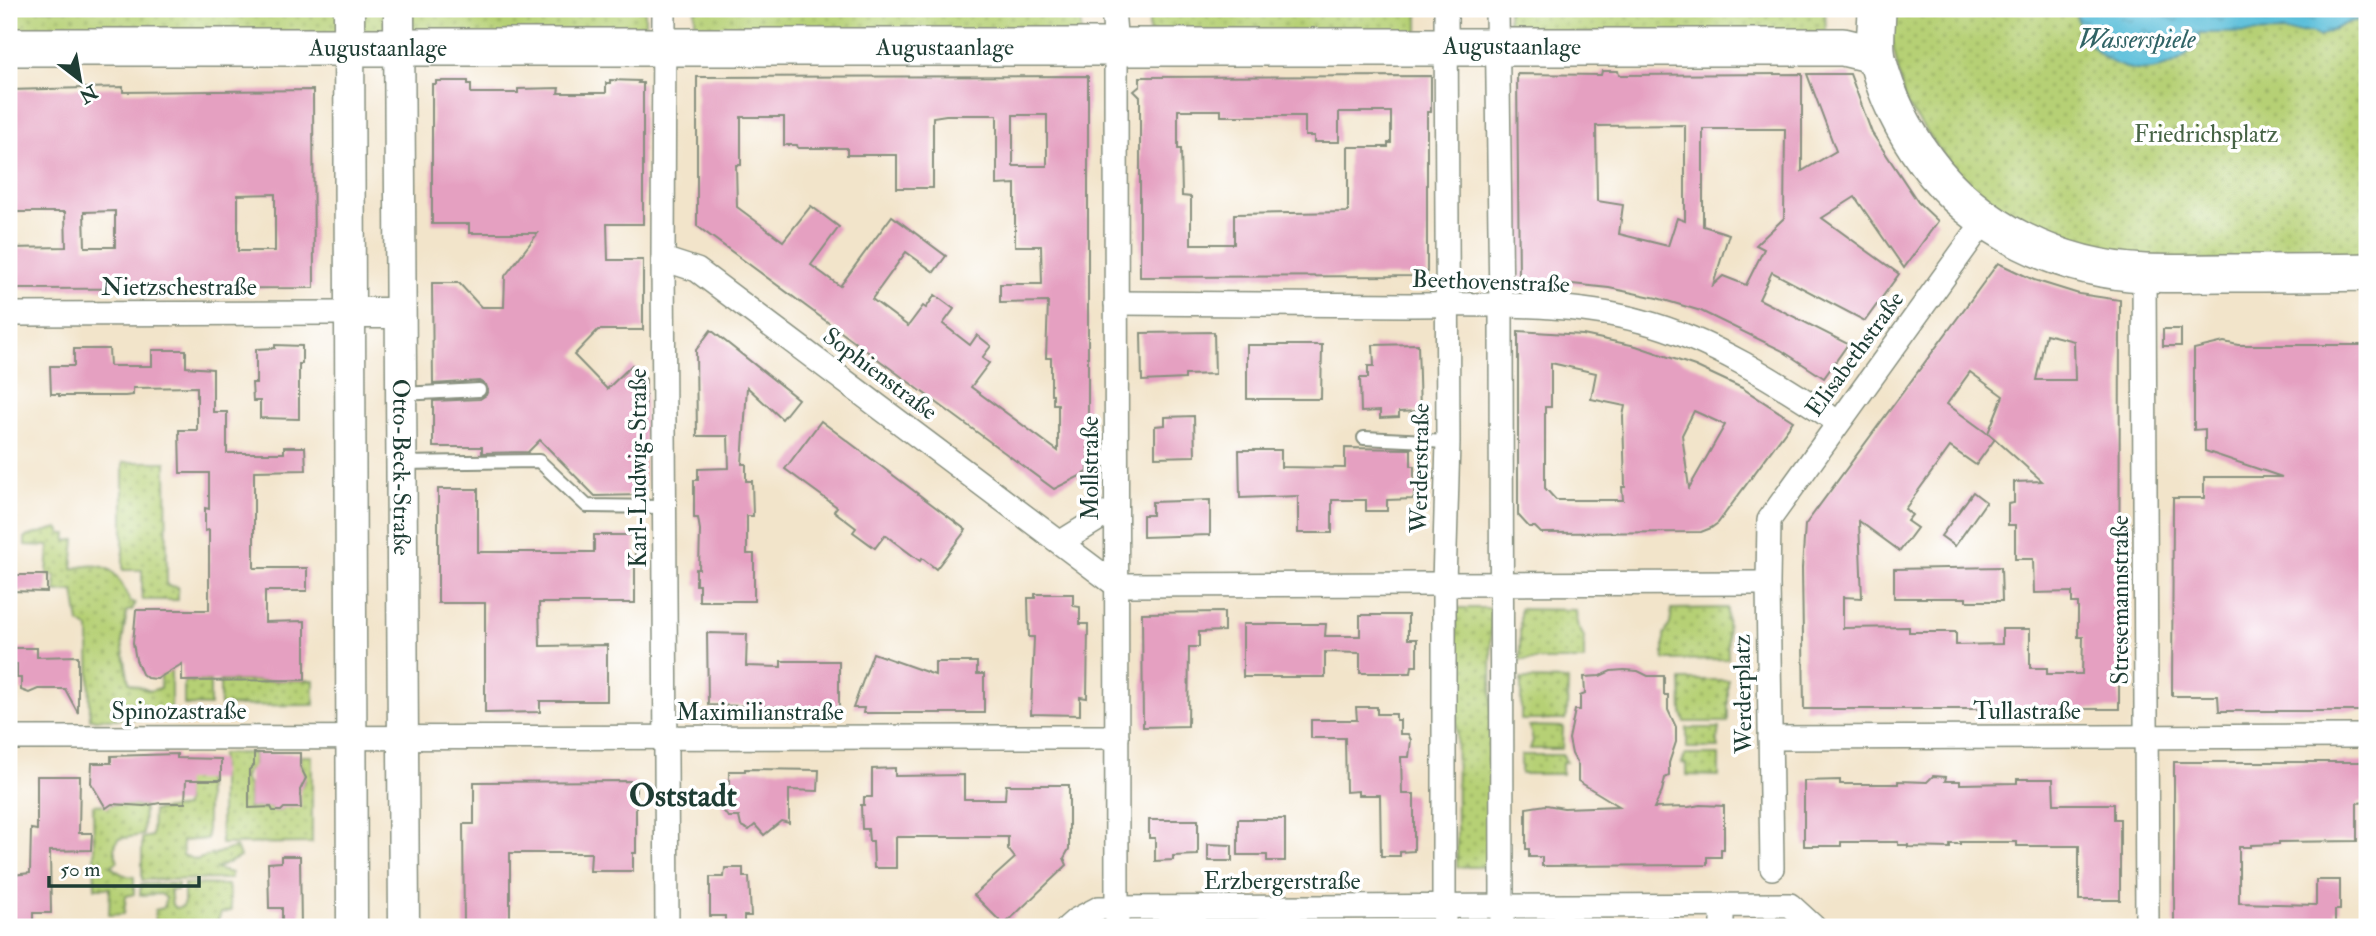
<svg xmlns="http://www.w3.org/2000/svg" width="2376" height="936" viewBox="0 0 2376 936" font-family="'IM FELL Double Pica',serif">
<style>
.green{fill:url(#green-dots);stroke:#6a8654;stroke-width:2}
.water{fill:url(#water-ripples);stroke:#3e7e87;stroke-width:2}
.building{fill:#e5a0c1;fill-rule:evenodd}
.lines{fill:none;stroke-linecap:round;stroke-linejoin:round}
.service-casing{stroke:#88907f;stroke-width:16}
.minor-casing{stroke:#88907f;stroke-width:26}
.tertiary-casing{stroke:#88907f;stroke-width:33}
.primary-casing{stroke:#88907f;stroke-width:40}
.service{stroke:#fff;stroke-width:12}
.minor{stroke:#fff;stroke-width:23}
.tertiary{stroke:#fff;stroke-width:30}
.primary{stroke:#fff;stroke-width:37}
.labels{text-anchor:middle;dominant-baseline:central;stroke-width:7;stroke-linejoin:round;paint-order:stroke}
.street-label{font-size:24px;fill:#1f3d34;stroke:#fff}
.park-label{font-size:24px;fill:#456244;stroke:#fff}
.water-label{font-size:26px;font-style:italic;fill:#316466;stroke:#fff}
.district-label{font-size:32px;font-weight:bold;fill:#1f3d34;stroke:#fff}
</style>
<defs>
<pattern id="green-dots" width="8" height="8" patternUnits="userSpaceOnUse" patternTransform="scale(1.75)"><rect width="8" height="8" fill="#b6d075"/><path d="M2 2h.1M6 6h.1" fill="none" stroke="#93aa61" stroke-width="1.8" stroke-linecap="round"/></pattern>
<pattern id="water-ripples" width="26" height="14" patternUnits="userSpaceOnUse" patternTransform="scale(1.75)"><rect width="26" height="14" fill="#5cbfda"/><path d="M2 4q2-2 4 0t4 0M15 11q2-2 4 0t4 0" fill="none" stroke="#4b9cb2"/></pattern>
</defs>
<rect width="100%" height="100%" fill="#fff"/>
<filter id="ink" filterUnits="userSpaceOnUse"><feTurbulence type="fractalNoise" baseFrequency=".0143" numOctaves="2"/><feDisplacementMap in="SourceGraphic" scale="14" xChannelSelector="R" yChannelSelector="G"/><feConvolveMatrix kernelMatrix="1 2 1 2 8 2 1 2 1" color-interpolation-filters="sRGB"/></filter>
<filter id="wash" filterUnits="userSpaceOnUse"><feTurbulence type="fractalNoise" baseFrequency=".00686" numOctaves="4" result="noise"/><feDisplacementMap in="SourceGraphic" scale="28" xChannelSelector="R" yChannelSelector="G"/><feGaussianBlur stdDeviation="1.57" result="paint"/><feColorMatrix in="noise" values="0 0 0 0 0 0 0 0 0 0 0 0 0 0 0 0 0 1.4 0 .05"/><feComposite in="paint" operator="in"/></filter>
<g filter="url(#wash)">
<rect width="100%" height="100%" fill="#f2e4ca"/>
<g class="green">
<path d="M9,9H645V38L9,40Z"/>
<path d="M695,9H1081V34L695,35Z"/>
<path d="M1149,9H1418V33L1149,34Z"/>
<path d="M1508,9H1825L1826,33H1508Z"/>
<path d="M1885,9H2367V260L2145,261L2075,250L1975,199L1905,102Z"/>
<path d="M123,462H166L167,586L178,587V600H142V570H123Z"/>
<path d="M58,528L62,534H67L66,541L75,540L72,569C108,558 118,572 130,602L135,603L132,610L127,611L122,643L129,683L150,691L160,688L161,676L171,668V719H90L89,629L79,623L74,591L56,592L55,576L47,575L49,546L25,545V537Z"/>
<path d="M1456,608H1491L1492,867H1457Z"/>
<path d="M1727,608L1728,659L1664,660V635L1670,624L1672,609Z"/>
<path d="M1520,609L1576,610L1577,624L1584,637V660H1520Z"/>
<path d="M1521,679L1568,680L1567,715L1565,720H1521Z"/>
<path d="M314,680V705L220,706V681Z"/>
<path d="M1681,680H1728V722H1685L1682,713Z"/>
<path d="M184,681H210V706L184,705Z"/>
<path d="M1529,726L1563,727L1562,749H1530L1533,740Z"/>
<path d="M1687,728H1719L1717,740L1719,748H1687Z"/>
<path d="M254,753V770H248L243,778L249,787V808L271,807L274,811H281L305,782V774L300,769V756H312V843L221,844V754Z"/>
<path d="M1521,755H1563L1566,762H1562V774H1521Z"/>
<path d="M1685,755H1719V776L1686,775V764L1682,763Z"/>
<path d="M184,777H207V839L182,841L183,855L196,860L236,847L240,857L216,869L231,873V879L142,880V838L152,836L153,811L185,807Z"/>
<path d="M112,804L144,806L143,835L118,839L114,849L118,861L111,866C116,872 126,877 134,877V894L126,896L124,914L109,915L110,888H95L93,805Z"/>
<path d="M141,884H178L177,890H170L172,905L176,908L182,907L184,903V884L228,885L231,911L221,913L216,925L210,927H159L155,918V910L163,908L166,898L161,894L140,895Z"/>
</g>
<path class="water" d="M2075,9H2367V19L2349,22L2319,37L2311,32L2199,33L2198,44C2157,92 2086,71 2075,9Z"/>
<g id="blocks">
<g class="building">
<path d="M1602,71H1618L1619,75L1802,74V171L1836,151L1807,74H1850L1872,133L1918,202L1938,221L1904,268L1855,197L1822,218L1899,274L1865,321L1772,272L1759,299L1848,344L1824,378L1781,350L1701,311L1657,298L1609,288L1563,283L1519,281L1517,74L1601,75ZM1685,125V221L1677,218L1668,246L1619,234L1623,205L1597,201L1596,126ZM1703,129H1785L1784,218L1756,245L1764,249L1746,285L1723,276L1713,285L1729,234L1703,226Z"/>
<path d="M1088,76V472L1054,489L697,226V77ZM946,115H997V185L1015,184V246H1041L1042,284H1000V303L1048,302L1046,358H1051V394H1053V404H1058V451L971,387L989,363L982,358L991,346L977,335L970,345L943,324L954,309L935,295L926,308L923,306L908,326L872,299L906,252L934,272L946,256L892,216L840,286L811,265L839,227L811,206L783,241L737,207L736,165H741V117H784V145H797L798,148H847V155H897V188H933V117ZM1013,115H1047V166H1013Z"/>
<path d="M1431,76V112H1427V276L1140,277V97L1134,91L1140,86V77ZM1178,110H1221V116H1305V136H1314V142H1339V112H1391V143H1388V147H1348V212L1234,214V244H1191V197L1182,196L1181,149H1178Z"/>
<path d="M610,80L639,81L638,83H643V224H607L608,260H643V330H598L574,355L607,389L632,365L646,379L644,495L595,496L540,440L528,452L482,453V447H433V401L480,399L486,395L488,390L486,385L479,381L433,384L432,283H459L481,307H504L505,276L538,233H469V224H432V84H436V81H468V84H471V93H518V89L559,88L558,93H606V83H610Z"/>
<path d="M123,87V92L313,90L314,288L9,289V248L66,247L65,212H9V90ZM275,194V251H238V195ZM115,211V247H85L84,212Z"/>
<path d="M1998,263L2034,280L2079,294L2120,300L2119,709H1804L1802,568L1805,525ZM2046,334L2074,341L2075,380H2036ZM1970,372L2003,396L1988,433L1995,439L1947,404ZM1995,439L2042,481L2014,482V503L2008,504V525H2015V559H2033L2034,593L2072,592V603H2078V637H2083L2082,674H2047V668H2030V629H2002V644L1956,645V632H1909V627L1843,628V597L1862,598L1859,521L1900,551L1917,528L1907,521L1912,515L1905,509L1950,447L1976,465Z"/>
<rect x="2163" y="329" width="18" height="17"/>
<path d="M711,330L798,399L782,419L747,387L742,464H746V481H752L753,516H747V554H754V601H699V585H696V569H699L700,530L698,518H694V480H698V469L729,468L728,436H697L696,350Z"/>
<path d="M1518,331L1583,335L1636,346L1695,366L1742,388L1793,421L1718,523L1711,528L1701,532L1541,533L1535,527H1529L1518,515ZM1551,363L1596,373L1591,399L1625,406L1623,416L1625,487H1622L1623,500H1556L1545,488V407H1551ZM1694,411L1725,425L1689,488L1682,435Z"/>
<path d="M1214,332L1215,374L1185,375V379L1142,381L1141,333Z"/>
<path d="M2224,342L2238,345H2367V711H2219L2218,696H2172L2173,498H2204V477H2282L2205,451V429L2194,430V349Z"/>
<path d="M1418,344L1420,411L1399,412V417L1380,418V411L1361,412L1360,378H1368V366H1374L1373,345Z"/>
<path d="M275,345L302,346V364H299V419L260,418V401H253L252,383H256V349L275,348Z"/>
<path d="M1247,345H1322L1321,399H1247Z"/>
<path d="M74,349H109L110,366H152V350H186V367L213,369V412H227V453H284V447H305L306,470L254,471V568H307V591H265V622L305,621V680L182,681V664L157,679L147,678L142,674L136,660L133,643L136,610H209V530L205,531V508L209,509V473H180L179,430H197V387L133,388V395L125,396H59V394H51L50,366H74Z"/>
<path d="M1194,416L1195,456L1155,457V426L1165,425V417Z"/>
<path d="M821,421L966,530L936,569L922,558L920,561L885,535L875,548L853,532L856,528L834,511L837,507L785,469Z"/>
<path d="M1345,448L1411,449V466H1414V499L1387,500V511H1366V500H1332V533H1298V496L1240,498L1239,450H1281V467L1345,468Z"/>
<path d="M438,489H478V552H594V535H635V603H539L540,646L607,645V701H540V712L485,713V603H438Z"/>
<path d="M1973,492L1986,502L1955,546L1941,536Z"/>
<path d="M1210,500V535L1143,537V515H1152V502Z"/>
<path d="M2001,567L2002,601H1966V598H1894V569Z"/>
<path d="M9,575H47V592L9,591Z"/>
<path d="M1035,594H1073V606L1080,607V624H1088L1087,698L1080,697V715L1031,714L1034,637H1029L1028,598H1035Z"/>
<path d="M1224,612V631L1199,632V647H1189L1188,726L1143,727L1142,613Z"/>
<path d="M1360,615H1408V639H1417V666H1412L1411,673H1360V653L1325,652V677H1243V624H1326L1325,636H1360Z"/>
<path d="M707,633L747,634L746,666L781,667V661H839V708L832,707V714H789V708L781,707L708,705Z"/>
<path d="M9,648H37V657L78,656V713L65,689H38L29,693L21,690V678H17V664H9Z"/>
<path d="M873,653L935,675V662H977V674H984V713H863L864,708H853Z"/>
<path d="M1624,670L1638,671L1648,676H1664V695H1668V710L1676,727V742L1669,763V776L1665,778L1662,791L1654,808L1689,807L1700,805L1724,806V849H1721V857H1707V865L1542,866V857H1529V849H1526V808L1546,805L1564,808L1619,806L1578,781V765L1572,754L1569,739L1575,710H1580V696L1585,694L1584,677L1600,676L1611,671Z"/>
<path d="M1356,707H1377V714H1396V720H1400V734H1408L1411,740L1409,757H1401L1402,794H1414V851L1400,852V856H1381L1380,795H1358V791L1346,792L1345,738H1311V720H1357Z"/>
<path d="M254,753H300V766L306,778L300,790L301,808H284L281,811H273L271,807L249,808V770L254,765Z"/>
<path d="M177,754V758L221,759V780H186L185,803H160L144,806L112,804L106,808L91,783L92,763H111V756Z"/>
<path d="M2174,762H2367V802L2357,803V841L2279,842V844L2251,845V847H2239V903L2316,905V880H2340V910H2335V927H2174Z"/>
<path d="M895,768V776L964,775V799H1005L1006,785H1069V849L1064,858L1067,865L1004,925L974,895L1015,858L1008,849V837H896V868H874L873,841H869L868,829H862L861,805H864V797H872V769Z"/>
<path d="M745,769L819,770L818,791L789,790V823L781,821L764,835L755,825L749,830L741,826L739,817H728L722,809V789L729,784V771H745Z"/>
<path d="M37,776H80L79,833H92L91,850L50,851L51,913H33V927H13V901L10,895L13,887V875L30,873L31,829L37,830Z"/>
<path d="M1933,776L1946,777L1945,781H1960V784L2017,783V779H2053L2054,804H2114V819H2120V900H2079V846H2017V842H1960V844H1950V848L1908,847V845H1898V842H1841V846H1804V781L1840,780V784H1898V781L1927,782Z"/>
<path d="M636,781V853H633V871H590L591,853H510V927H464L463,824H474V782Z"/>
<path d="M1238,819H1285V861H1267V855H1238Z"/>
<path d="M1149,820H1198V855L1173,856V860L1155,861V838H1149Z"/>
<path d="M1208,844L1232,845V861H1208Z"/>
<path d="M281,856H300L301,927H282V908H269L268,863L281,862Z"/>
<path d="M725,868H743V877H749L751,916H744V925H725V916H710V877H724Z"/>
</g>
</g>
</g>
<g filter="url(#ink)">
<use href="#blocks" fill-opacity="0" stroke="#88907f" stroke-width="2"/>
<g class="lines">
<defs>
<g id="service">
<path d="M402,394L479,390"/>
<path d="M1364,438L1448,442"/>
<path d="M401,463L539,461L587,506L664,507"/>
</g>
<g id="minor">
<path d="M664,9L663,259L667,927"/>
<path d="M1113,9L1116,46L1117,927"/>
<path d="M1497,9L1501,305L1502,927"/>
<path d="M663,259L697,270L1116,585L1758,583"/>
<path d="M2144,273L2147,927"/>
<path d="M1116,303C1213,304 1311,304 1408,305C1484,305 1566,301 1641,321C1713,340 1777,382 1838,422"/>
<path d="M9,314L349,313"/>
<path d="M1061,542L1116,508"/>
<path d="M9,738L1117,737"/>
<path d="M1770,738L2367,736"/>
<path d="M1772,868L1768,583L1769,520L1985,220"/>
<path d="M1722,906V927"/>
<path d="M1068,927L1076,920L1099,908L1790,905L1814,927"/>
<path d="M1444,927V584L1448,442L1446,9"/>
</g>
<g id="tertiary">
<path d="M349,9L352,927"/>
<path id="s1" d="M399,9L404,927"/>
<path d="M349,313H400"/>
</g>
<g id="primary">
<path d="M1877,9C1877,25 1873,46 1878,62C1887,97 1905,132 1926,161C1977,230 2060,269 2145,273C2171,274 2198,273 2224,273C2272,273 2320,273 2367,272"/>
<path id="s2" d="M9,47C620,49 1232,45 1843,47L1864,52L1877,60"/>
</g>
</defs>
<use href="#service" class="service-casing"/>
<use href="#minor" class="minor-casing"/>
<use href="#tertiary" class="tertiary-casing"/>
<use href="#primary" class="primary-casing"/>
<use href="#service" class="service"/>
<use href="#minor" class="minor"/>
<use href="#tertiary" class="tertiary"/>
<use href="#primary" class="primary"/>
</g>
</g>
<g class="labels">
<g class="street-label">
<text stroke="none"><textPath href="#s2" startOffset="936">Augustaanlage</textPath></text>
<text stroke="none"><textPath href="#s2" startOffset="1503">Augustaanlage</textPath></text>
<text stroke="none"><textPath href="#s2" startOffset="369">Augustaanlage</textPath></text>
<text transform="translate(1491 282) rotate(2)">Beethovenstraße</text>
<text x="179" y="287">Nietzschestraße</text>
<text transform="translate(1855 354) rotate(-54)">Elisabethstraße</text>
<text transform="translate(880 374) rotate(37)">Sophienstraße</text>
<text stroke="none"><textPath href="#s1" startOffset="458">Otto-Beck-Straße</textPath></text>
<text transform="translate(638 468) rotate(-90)">Karl-Ludwig-Straße</text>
<text transform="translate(1090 468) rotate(-90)">Mollstraße</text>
<text transform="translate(1420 468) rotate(-89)">Werderstraße</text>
<text transform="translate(2120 600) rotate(-90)">Stresemannstraße</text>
<text transform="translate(1743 694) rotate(-91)">Werderplatz</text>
<text x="179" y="711">Spinozastraße</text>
<text x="2027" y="711">Tullastraße</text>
<text x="760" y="712">Maximilianstraße</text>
<text x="1282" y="881">Erzbergerstraße</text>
</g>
<g class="park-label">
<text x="2206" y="134">Friedrichsplatz</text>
</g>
<g class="water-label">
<text x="2137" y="40">Wasserspiele</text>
</g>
<g class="district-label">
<text x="683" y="796">Oststadt</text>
</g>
</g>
<rect width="2376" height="936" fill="none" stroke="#fff" stroke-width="35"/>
<g transform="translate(80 80) rotate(149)" stroke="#ffffff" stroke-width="5" paint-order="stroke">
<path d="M0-5L12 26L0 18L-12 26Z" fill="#1f3d34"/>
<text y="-10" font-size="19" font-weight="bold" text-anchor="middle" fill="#1f3d34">N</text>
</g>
<path d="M49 876v10h150v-10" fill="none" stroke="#1f3d34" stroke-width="3.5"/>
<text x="60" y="876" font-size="21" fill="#1f3d34" stroke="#ffffff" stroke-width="5" paint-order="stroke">50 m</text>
</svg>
